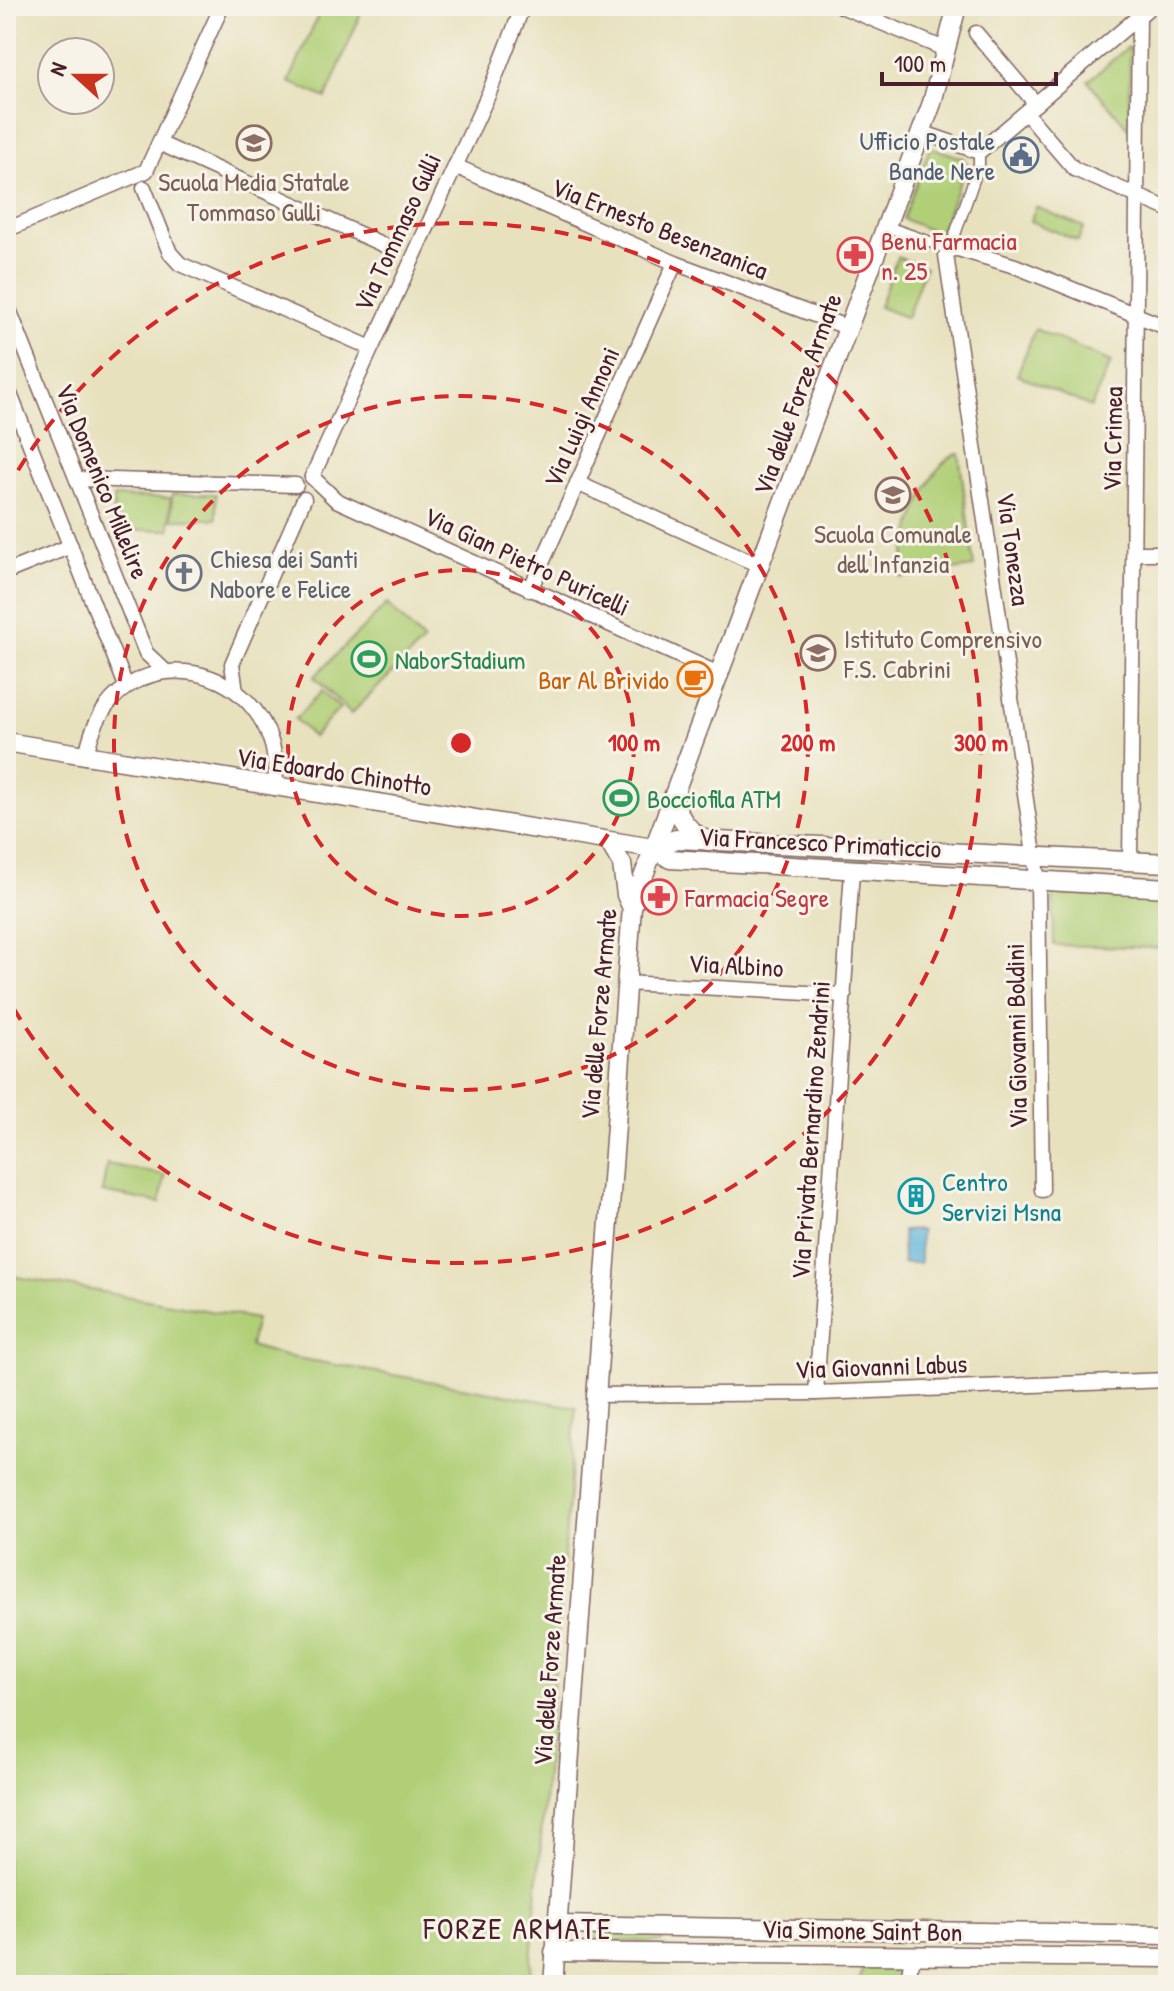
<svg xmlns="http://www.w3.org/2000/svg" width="1174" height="1991" viewBox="0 0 1174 1991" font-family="'Patrick Hand',sans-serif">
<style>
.green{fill:#b0cf77;stroke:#7d7751;stroke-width:2}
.water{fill:#5db4da;stroke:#546a82;stroke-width:2}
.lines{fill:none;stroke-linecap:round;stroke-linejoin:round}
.pedestrian-casing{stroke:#81635e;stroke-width:13}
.minor-casing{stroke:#81635e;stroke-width:17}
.tertiary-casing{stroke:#81635e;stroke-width:21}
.pedestrian{stroke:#fff;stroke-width:10}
.minor{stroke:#fff;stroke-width:14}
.tertiary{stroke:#fff;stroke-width:18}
.ring{fill:none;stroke:#d62828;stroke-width:4;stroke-dasharray:14 10}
.labels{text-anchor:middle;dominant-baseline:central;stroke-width:6;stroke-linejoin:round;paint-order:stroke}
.service-label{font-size:26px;fill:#4e5e75;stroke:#f7f3e8;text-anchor:end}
.education-label{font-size:26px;fill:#785e54;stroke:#f7f3e8}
.street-label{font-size:26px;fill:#4a1f2b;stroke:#f7f3e8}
.health-label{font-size:26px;fill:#be3a42;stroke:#f7f3e8;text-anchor:start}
.worship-label{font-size:26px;fill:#5b616d;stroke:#f7f3e8;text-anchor:start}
.leisure-label{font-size:26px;fill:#27864d;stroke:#f7f3e8;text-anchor:start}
.food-label{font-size:26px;fill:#c56008;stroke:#f7f3e8;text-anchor:end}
.culture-label{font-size:26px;fill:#0d838f;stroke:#f7f3e8;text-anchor:start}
.quarter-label{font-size:30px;letter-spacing:2px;fill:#4a1f2b;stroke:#f7f3e8}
.centre{fill:#d62828;stroke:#f7f3e8;stroke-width:4}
.ring-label{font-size:24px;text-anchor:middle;font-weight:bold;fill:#d62828;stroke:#f7f3e8;stroke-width:6;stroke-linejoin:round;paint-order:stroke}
</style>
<rect width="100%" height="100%" fill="#f7f3e8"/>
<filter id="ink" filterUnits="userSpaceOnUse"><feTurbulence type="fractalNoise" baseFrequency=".0125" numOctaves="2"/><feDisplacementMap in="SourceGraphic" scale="16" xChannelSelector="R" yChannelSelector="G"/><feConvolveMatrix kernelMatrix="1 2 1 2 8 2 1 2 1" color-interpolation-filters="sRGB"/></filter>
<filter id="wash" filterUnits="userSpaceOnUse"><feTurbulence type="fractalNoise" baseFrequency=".006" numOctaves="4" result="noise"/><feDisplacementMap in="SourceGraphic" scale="32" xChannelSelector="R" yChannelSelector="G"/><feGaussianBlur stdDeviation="1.8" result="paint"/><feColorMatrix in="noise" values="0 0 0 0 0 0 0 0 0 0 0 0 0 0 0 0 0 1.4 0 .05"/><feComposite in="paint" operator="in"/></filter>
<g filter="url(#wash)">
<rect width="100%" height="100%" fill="#e7e1be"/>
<g class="green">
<path d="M322,6H364L326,98L289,82Z"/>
<path d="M1128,47L1130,48L1129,129L1088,81Z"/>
<path d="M930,147L963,158L967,164L939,234L903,219Z"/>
<path d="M1036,207L1084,227L1078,241L1030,221Z"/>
<path d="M897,257L925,267L907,318L879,307Z"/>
<path d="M1035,329L1111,362L1091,407L1017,375Z"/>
<path d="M959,453L974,567L901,577C905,544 924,464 959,453Z"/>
<rect x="172" y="494" width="44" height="25"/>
<path d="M114,497L170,498V530H113Z"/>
<path d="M387,604L424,641L351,714L314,677Z"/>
<path d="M322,691L340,708L313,737L295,719Z"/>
<path d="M812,855L922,861L924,864L922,867L811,860Z"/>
<path d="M1053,894L1168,899V948L1054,945Z"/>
<path d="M107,1164L165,1175L160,1203L102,1192Z"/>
<path d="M6,1275L256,1319L250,1346L285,1356L576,1407L529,1985H6Z"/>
<path d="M594,1932H662V1942L594,1941Z"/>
<rect x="690" y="1934" width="86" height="9"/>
<path d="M865,1963L901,1964L897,1985H858Z"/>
</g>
<path class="water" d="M920,1230V1263H903L902,1231Z"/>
</g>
<g filter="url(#ink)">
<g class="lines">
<defs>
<path id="pedestrian" d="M896,230L950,249L979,165V152"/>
<g id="minor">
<path d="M841,6L947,50"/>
<path d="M976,33L1036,104"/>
<path d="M1026,113L1074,169L1168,209"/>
<path d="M921,132L979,152L1151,6"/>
<path d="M159,143L388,247"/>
<path d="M455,166L675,263L849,328"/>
<path d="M144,188L170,253L180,264L369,347"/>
<path d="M6,230L146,171L222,6"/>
<path d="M6,302L146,653L165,671"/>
<path d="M6,384L126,686"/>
<path d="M312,477L489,93L523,6"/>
<path d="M312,477L336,500L721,675"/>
<path d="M77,479L296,485"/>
<path d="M577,483L761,566"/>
<path d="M1134,553H1168"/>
<path d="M6,572L71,546"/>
<path d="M530,590L675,263"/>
<path d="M236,691L232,664L304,499"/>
<path d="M86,757C109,622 288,658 275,788"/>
<path d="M1130,862L1139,16"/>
<path d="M625,983L844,995"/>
<path d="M1042,1190L1038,882L946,255L950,249H958L1015,266L1168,328"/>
<path d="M816,1393L852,871"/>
<path d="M594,1395L816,1393L1168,1380"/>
<path d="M907,1985L912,1957"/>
</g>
<g id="tertiary">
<path d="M6,742L653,848L670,859L1168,888"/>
<path d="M674,799C680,821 688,831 708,841"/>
<path d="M609,842L622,864L626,895L631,906"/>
<path d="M653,848L676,839L1168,863"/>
<path d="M556,1925L1168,1935"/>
<path d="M554,1952L1168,1958"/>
<path d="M553,1985L632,907L932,103L957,6"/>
</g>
</defs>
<use href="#pedestrian" class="pedestrian-casing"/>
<use href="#minor" class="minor-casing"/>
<use href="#tertiary" class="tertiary-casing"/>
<use href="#pedestrian" class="pedestrian"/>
<use href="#minor" class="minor"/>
<use href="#tertiary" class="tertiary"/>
</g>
</g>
<g class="ring">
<circle cx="461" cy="743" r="173"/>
<circle cx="461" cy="743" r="347"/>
<path d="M6 491A520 520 0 1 1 6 995"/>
</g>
<defs>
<symbol id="school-ring" viewBox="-11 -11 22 22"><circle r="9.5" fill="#f7f3e8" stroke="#8d6e63" stroke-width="1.5"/><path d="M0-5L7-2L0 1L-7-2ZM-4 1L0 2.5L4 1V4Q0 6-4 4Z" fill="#8d6e63"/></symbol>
<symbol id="civic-ring" viewBox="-11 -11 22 22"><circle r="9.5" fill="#f7f3e8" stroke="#5c6f8a" stroke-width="1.5"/><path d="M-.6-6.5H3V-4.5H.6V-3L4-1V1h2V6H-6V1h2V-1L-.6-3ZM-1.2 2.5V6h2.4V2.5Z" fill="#5c6f8a"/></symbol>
<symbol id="pharmacy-ring" viewBox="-11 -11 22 22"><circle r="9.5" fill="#f7f3e8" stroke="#e0444e" stroke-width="1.5"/><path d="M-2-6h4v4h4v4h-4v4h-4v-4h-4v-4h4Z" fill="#e0444e"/></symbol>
<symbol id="church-ring" viewBox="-11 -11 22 22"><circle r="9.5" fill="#f7f3e8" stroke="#6b7280" stroke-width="1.5"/><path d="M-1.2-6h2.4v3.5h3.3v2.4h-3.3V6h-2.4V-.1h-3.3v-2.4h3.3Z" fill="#6b7280"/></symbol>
<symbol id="stadium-ring" viewBox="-11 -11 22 22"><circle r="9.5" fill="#f7f3e8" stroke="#2e9e5b" stroke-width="1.5"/><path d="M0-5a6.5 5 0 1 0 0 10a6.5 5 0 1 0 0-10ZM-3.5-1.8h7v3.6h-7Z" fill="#2e9e5b"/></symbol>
<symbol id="cafe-ring" viewBox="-11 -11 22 22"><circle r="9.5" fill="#f7f3e8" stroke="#e8710a" stroke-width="1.5"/><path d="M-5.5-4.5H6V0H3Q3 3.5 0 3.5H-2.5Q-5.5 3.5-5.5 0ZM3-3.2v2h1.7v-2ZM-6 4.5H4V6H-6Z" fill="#e8710a"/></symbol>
<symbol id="building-ring" viewBox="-11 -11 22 22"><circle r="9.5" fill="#f7f3e8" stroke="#0f9aa8" stroke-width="1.5"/><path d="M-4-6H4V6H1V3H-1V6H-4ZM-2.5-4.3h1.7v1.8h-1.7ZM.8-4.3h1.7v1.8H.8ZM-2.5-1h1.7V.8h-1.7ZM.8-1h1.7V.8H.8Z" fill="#0f9aa8"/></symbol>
</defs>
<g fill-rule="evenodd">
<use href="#school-ring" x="234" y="123" width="40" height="40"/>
<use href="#civic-ring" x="1001" y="135" width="40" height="40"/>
<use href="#pharmacy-ring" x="835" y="235" width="40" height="40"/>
<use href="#school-ring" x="873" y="475" width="40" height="40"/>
<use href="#church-ring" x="164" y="553" width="40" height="40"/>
<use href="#school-ring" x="798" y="633" width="40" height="40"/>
<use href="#stadium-ring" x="349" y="639" width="40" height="40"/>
<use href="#cafe-ring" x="675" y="659" width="40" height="40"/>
<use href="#stadium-ring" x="601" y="778" width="40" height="40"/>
<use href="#pharmacy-ring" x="639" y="877" width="40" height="40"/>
<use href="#building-ring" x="896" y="1176" width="40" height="40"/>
</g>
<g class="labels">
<g class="service-label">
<text x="995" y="140">Ufficio Postale<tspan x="995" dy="30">Bande Nere</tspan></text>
</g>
<g class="education-label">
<text x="254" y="181">Scuola Media Statale<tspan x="254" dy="30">Tommaso Gulli</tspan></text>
<text x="893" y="533">Scuola Comunale<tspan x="893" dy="30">dell'Infanzia</tspan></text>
<text x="844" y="638" text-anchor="start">Istituto Comprensivo<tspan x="844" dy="30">F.S. Cabrini</tspan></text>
</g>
<g class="street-label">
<text transform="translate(660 228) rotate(22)">Via Ernesto Besenzanica</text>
<text transform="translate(397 232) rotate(-65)">Via Tommaso Gulli</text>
<text transform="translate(797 394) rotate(-70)">Via delle Forze Armate</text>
<text transform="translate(581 417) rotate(-66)">Via Luigi Annoni</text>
<text transform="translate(1112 439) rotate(-89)">Via Crimea</text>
<text transform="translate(103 481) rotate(68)">Via Domenico Millelire</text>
<text transform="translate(1014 549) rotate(82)">Via Tonezza</text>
<text transform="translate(527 561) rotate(25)">Via Gian Pietro Puricelli</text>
<text transform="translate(334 771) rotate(9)">Via Edoardo Chinotto</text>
<text transform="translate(820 842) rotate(3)">Via Francesco Primaticcio</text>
<text transform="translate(736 965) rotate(3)">Via Albino</text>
<text transform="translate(598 1014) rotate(-85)">Via delle Forze Armate</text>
<text transform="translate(1016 1036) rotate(-91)">Via Giovanni Boldini</text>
<text transform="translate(810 1130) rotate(-86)">Via Privata Bernardino Zendrini</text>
<text transform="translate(881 1366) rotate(-2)">Via Giovanni Labus</text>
<text transform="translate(549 1660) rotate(-86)">Via delle Forze Armate</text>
<text transform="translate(862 1930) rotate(1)">Via Simone Saint Bon</text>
</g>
<g class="health-label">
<text x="881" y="240">Benu Farmacia<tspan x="881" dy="30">n. 25</tspan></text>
<text x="685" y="897">Farmacia Segre</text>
</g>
<g class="worship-label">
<text x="210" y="558">Chiesa dei Santi<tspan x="210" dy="30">Nabore e Felice</tspan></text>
</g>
<g class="leisure-label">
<text x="395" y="659">NaborStadium</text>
<text x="647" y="798">Bocciofila ATM</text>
</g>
<g class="food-label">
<text x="669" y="679">Bar Al Brivido</text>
</g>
<g class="culture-label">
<text x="942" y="1181">Centro<tspan x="942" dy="30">Servizi Msna</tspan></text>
</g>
<g class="quarter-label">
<text x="518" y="1928">FORZE ARMATE</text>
</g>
</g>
<circle cx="461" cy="743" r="12" class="centre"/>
<g class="ring-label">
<text x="634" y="751">100 m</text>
<text x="808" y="751">200 m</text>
<text x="981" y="751">300 m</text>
</g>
<rect width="1174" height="1991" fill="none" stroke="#f7f3e8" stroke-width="32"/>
<g transform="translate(76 76) rotate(291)"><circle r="38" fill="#f7f3e8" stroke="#b29e9c" stroke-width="2"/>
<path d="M0-6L14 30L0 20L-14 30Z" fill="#c8321e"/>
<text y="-12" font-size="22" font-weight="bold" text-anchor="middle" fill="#4a1f2b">N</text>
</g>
<path d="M882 72v12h174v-12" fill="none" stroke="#4a1f2b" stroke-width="4"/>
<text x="894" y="72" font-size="24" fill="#4a1f2b" stroke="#f7f3e8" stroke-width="6" paint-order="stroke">100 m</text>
</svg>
